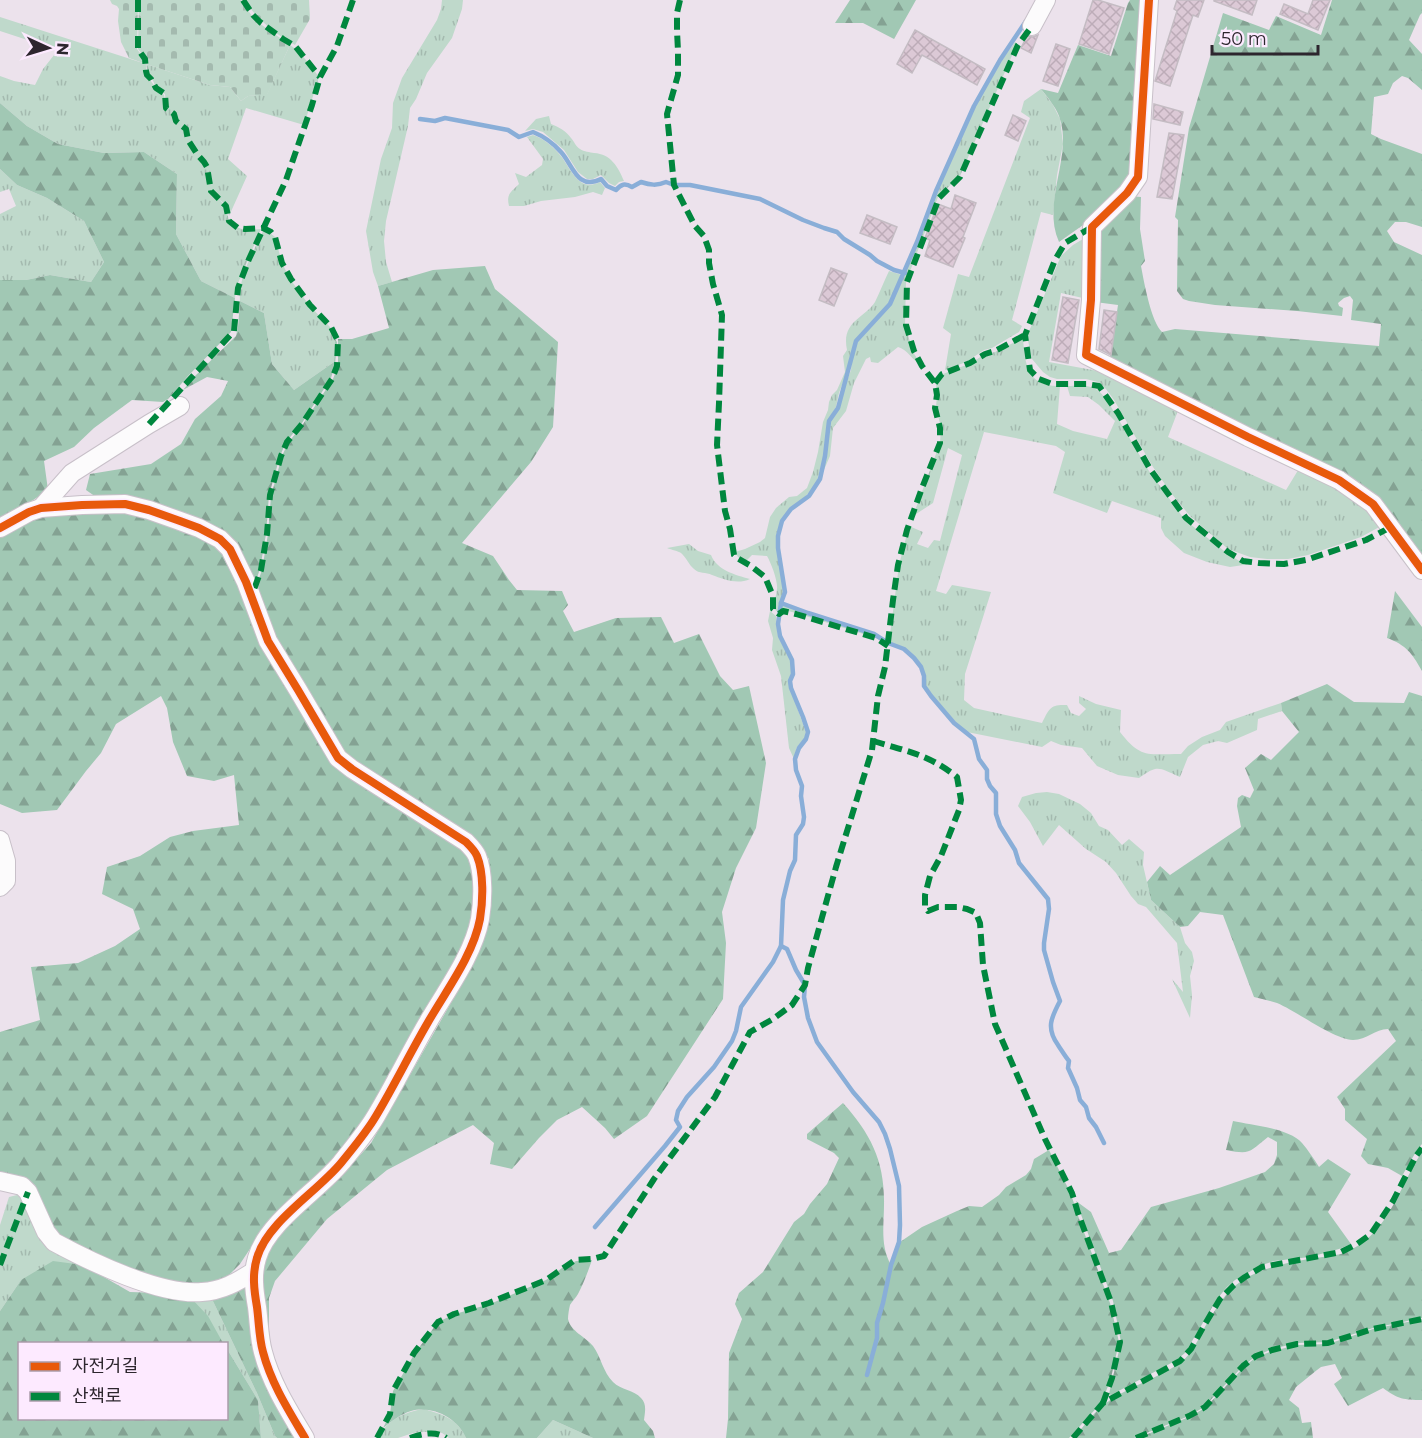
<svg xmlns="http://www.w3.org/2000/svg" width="1422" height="1438" viewBox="0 0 1422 1438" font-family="Montserrat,'Noto Sans KR',sans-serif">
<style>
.grass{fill:url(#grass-tufts)}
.forest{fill:url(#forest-firs)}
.cemetery{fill:url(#cemetery-stones)}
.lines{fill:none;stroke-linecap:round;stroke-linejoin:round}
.stream{stroke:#89aed8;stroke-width:4.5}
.building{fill:url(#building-cross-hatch);stroke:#c4bcc3;stroke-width:1.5}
.minor-casing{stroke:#c8c0c9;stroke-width:20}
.minor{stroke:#fcfbfc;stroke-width:18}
.quiet{stroke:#00873e;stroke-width:6;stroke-dasharray:12 6;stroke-linecap:butt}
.cycleway-casing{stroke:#fdeaff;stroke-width:11}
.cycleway{stroke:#e8590c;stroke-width:8}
</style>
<defs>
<pattern id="grass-tufts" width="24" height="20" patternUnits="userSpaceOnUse" patternTransform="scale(1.5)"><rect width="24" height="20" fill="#bfd9cb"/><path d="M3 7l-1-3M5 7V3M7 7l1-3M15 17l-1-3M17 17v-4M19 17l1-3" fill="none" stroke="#a4baaf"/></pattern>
<pattern id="forest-firs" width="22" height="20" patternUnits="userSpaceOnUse" patternTransform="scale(1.5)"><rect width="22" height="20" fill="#a1c8b4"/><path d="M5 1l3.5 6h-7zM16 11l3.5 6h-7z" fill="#84a293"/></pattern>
<pattern id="cemetery-stones" width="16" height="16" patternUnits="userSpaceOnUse" patternTransform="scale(1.5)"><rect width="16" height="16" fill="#bfd9cb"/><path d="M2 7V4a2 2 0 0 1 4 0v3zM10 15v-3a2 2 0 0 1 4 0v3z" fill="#a4baaf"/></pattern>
<pattern id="building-cross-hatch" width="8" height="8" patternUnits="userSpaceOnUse" patternTransform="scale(1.5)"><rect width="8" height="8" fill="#dcc9d6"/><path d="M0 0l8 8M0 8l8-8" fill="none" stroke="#bdacb8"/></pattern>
</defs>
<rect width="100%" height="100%" fill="#ece2ec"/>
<g class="grass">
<path d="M442,0H463L462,9L452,38L427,73L416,99L410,108L408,126L386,221L384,241L386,262L392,282L378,286L373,272L366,231L381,159L392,128L393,103L402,78L437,20L441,9Z"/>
<path d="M0,17L146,64C145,76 155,88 164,95L166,106L165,94L156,88L152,78L148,74L146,64L210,85L230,87L241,101L248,96L267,94L290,45C300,51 312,67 319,77L304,125L246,108L228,159L247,176L229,216L227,206L219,199L226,207L229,221L233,226L245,230L261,229L236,288L235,298L201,281L176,234L177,174L144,152L104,153L58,144L27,126L0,103V76L14,81L35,85L43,69L58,50L0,31Z"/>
<path d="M1015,42L1017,44L960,176L938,197L906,282L905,325L913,352L922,366C912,360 907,349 898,347L878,363L871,362L870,357L866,359L854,383L846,411L833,428L830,456L823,472L826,456L830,421L839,408L842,394L851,370L852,357L857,342L891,305L918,243L937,191L975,106L1002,60Z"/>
<path d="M1041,89L1053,105L1060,119L1063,144L1057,175L1053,215L1041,212L1012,320L1022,326L1019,332L992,348L984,350L966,362L945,370L951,334L943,328L958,274L969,277L1030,118L1021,112L1024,101Z"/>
<path d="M549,116L551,124C559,127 566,131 571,138C574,141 576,147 580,149C584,152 590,152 594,153C611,154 618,167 624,181L619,182L615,186L609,183L601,175L593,179H587L578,172L564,150L543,132L533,129L525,131L536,119Z"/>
<path d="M533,135C543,138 554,147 560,155C571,168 578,193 600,182L605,188L602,195L593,192L575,197L541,201L524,206H509C506,194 511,192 519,184L515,173L526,177L542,165L543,159L527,137Z"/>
<path d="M0,169L17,185L47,198L84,221L104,262L91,282L50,275L26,280H0V214L16,206L9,189L0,192Z"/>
<path d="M264,229L270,233L275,237L282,263L290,279L309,305L330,327L337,339L335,340L334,362L294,390L272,364L264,313L240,301C238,276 254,251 264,229Z"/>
<path d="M1088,236L1087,299L1061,293L1049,362L1109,373L1179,408L1168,437L1286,490L1300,467L1341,487L1383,525L1361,537L1308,555L1288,559H1267L1250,557L1228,549L1190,516L1171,493L1153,467L1114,400L1106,389L1098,382L1086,379H1057L1050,377L1043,372L1032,359L1027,336L1061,256L1073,245Z"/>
<path d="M889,271L902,275L888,304L855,341L850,356L848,369L839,393L836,407L828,421L824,455L818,478L815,486L801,501L790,508L781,521L777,535V548L784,592L778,612L774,609C774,601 776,597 777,589C778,581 771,563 767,556L752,555L746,561L738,557L735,552L745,549L760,542L765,538L770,517L776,508L789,497L797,496L807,488L813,472L818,452L823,422L828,410L829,402L832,395L837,390L845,372L843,356L847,350C841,321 864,319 875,302C880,292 884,281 889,271Z"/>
<path d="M1023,338C1025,364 1027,387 1060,386L1057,424L1073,431L1107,439L1115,421L1099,405L1088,397L1070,396L1067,386C1087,386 1094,383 1107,400L1149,471L1185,520L1228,554L1241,562L1250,564L1230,567L1207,562L1184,553L1165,536L1161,528V518L1112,501L1107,513L1053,493L1065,452L1056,446L984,432L936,591L946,594L952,585L991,592L965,674L964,700L974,708L1042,723C1049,709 1050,704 1067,705L1071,713L1079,716L1086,709L1079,703V696L1096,704L1121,710L1120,732C1141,759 1148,754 1181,754L1188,746L1202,737L1220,730L1226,722L1281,703L1282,711L1258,719L1257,730L1227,743L1218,741L1203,745L1188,757L1180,777C1158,768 1159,764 1139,778L1118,775L1097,766L1082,748L1061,745L1051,741L1042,747L967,732L959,726L932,695L925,685L922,667L915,657L904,648L889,642L899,565L909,526L923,532L917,544L928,548L934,540L940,541L962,455L948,448L933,503L913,516L940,443L941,428L936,407L937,395L936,383L943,374L971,363L985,354L995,352Z"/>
<path d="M689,544L698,551L711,555C717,570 735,575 750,579C737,585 723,579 712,575C706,572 699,574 694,569C689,565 686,557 681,553C678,551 672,550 667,548Z"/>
<path d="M782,604C815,618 858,624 887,643V644L876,638L796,613L784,610L781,612Z"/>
<path d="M770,611L776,616L778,636L791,660V674L789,681L790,688L806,732L805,738L797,747L794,759L789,748L781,676L772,650L773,638L768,621Z"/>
<path d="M1047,792L1059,794L1080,804L1091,813L1099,826L1108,830L1122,845L1129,839L1144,852L1143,865L1151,900L1180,927L1185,943L1192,952L1194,961L1190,976L1192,995L1190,1018L1172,979L1183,992L1177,943L1146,907L1138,904L1131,896L1116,873L1106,862L1086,849L1059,825L1043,846L1030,822L1018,806L1022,797L1036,793Z"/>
<path d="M21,1194L83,1265L21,1280L0,1311V1225L9,1197Z"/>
<path d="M211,1297L257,1393L275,1436L277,1438H261L258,1400L227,1349L226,1344L223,1343L191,1298Z"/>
<path d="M424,1409C442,1414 458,1419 466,1438H449L442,1433L434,1431L413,1433L398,1438H378C387,1420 404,1412 424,1409Z"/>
<path d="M553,1420L593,1438H537Z"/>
</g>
<g class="forest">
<path d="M850,0H916L894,39L863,23H835Z"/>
<path d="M1130,0H1140L1133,177L1093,218L1059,242C1041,201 1074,155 1059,116C1055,106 1048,98 1041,89L1058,93L1078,45L1111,56L1128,3Z"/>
<path d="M1332,0H1422V13L1420,15L1409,40L1422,54V90L1408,78L1402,76L1393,83L1388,94L1374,97L1371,134L1381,139L1422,154V227L1406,222H1395L1387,231L1394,242L1422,255V560L1390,515L1109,364L1118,305L1095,302L1096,227L1129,196L1141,197L1140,229L1145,261L1141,266C1144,282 1151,322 1162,332L1175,329L1379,346L1381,324L1351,320L1353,300L1350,296L1344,298L1338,303L1339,306L1343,308L1342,316L1297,311L1215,305L1189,301L1183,299L1177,291L1178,220L1175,217L1189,128L1223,13L1269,30L1276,16L1321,35Z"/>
<path d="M0,103L27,126L58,144L104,153L144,152L177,174L176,234L201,281L235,298L231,332L188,376L168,399L163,402L132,400L94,428L74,447L44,461L48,490L11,515L0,521V280H26L50,275L91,282L104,262L84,221L47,198L17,185L0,169Z"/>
<path d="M485,266L495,289L558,342L553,427L531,462L462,543L493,556L509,580L517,590L562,591L568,605L563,611L574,632L616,618L661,617L674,643L699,634L720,676L733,690L749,686L766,763L756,828L736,868L722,912L726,943L723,999L647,1116L614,1139L605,1128L582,1107L557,1120L539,1138L512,1169L490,1164L494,1143L473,1125L387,1170L327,1219L275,1281L269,1298V1330L272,1373L260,1266L273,1242L286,1224L335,1183L371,1143L456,994L478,947L491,894L489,859L477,842L343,754L274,639L255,590L262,570L268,534L271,496L282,456L288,443L303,424L333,379L338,366V339H352L389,328L378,286L433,270Z"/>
<path d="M240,301L264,313L272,364L294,390L334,362L335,339L337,342L335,365L331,378L302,423L286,442L280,456L269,495L266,534L260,569L254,586L238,549L96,497L86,490L90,474L151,464L181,444L195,419L221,396L228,381L207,377L183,390L195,376L236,336L238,327Z"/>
<path d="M128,510C163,522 200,530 227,557L324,745L468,853L476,867L471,931L357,1135L324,1172L267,1223L240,1264L228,1276L198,1288L138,1275L58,1235L46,1219L35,1185L0,1176V1032L40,1020L31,967L78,963L115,946L140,929L133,909L102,894L107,867L140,856L170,837L193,831L239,825L234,775L214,781L187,776L173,742L167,708L161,696L116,724L101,753L86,771L57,810L22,813L0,804V535L37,517Z"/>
<path d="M1395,591L1422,627V671C1412,653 1406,645 1387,638Z"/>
<path d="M1327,684L1354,702L1404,703L1409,692L1422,696V1144L1417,1150L1402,1176L1388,1168L1368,1164L1361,1156L1367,1139L1345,1120V1109L1337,1097L1396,1041L1388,1029C1375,1029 1367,1040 1353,1040C1333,1039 1298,1012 1277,1003C1270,1001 1262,999 1254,997L1223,915L1200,912L1188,926L1180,927L1151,900L1147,882L1160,866L1170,875L1241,827L1237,806L1238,798L1242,795L1250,798L1254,790L1245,768L1261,754L1271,760L1299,732L1282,711L1281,703Z"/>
<path d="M843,1103C871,1134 885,1162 884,1205C884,1225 880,1246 891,1265L883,1303L877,1323L876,1338L867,1376L877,1338L878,1323L884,1303L892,1265L900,1242L922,1227L957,1211L969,1206L982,1207L999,1195L1006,1187L1026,1175L1031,1169L1034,1159L1049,1150L1071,1194L1077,1213L1110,1303L1119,1342L1111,1378L1102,1402L1069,1438H726L728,1419L729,1353L742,1319L735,1304L739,1293L763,1272L794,1222L804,1214L810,1204L827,1184L839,1158L834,1153L807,1139V1134Z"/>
<path d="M1233,1121C1251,1125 1289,1128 1302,1143C1308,1150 1314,1159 1319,1167L1328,1159L1351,1174L1328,1212L1351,1244L1339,1249L1310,1257L1274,1261L1262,1265L1235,1280L1227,1287L1217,1299L1185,1353L1175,1361L1111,1395L1109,1394L1121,1342L1113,1301L1076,1201L1091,1212L1109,1253L1121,1250L1151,1207L1219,1188L1265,1172L1274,1164L1277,1155V1142L1268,1137C1249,1152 1251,1155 1226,1150Z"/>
<path d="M1422,1152V1318L1373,1328L1328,1342L1297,1343L1272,1349L1256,1356L1243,1366L1204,1407L1189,1416L1134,1438H1074C1083,1427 1093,1413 1105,1404C1126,1387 1158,1379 1181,1362C1195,1352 1201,1331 1211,1317C1218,1305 1226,1293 1236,1285C1263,1263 1307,1260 1341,1254C1389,1237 1397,1189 1422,1152Z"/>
<path d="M592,1260C588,1271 584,1283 578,1294C576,1298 572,1301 570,1305C569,1309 568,1315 568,1319C571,1332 585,1336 593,1346C601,1357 603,1372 613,1382C621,1390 634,1390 641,1398C647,1404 645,1412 644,1420L653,1431L655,1438H593L553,1420L537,1438H466C458,1418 432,1405 411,1411C401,1414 392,1421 383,1428L390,1414L393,1391L415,1353L438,1322L455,1314L490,1304L546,1280L562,1268L576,1261Z"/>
<path d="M53,1261L83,1265L130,1292L161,1293L191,1298L208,1316L223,1343L20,1344V1418H226L227,1349L258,1400L261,1438H0V1311L21,1280Z"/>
<path d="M249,1281L301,1438H277L275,1436L257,1393L211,1297Z"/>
<path d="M1422,1319V1400C1404,1400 1398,1399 1383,1388L1348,1406L1334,1384L1342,1378L1335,1364L1321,1367L1317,1370L1296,1387L1289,1400L1299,1408L1302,1423L1311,1422L1313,1438H1138L1189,1417L1205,1408L1244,1367L1256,1357L1273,1351L1297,1345L1328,1344L1373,1329Z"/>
</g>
<g class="cemetery">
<path d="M110,0H138L137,49L145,60L146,64L129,58L121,42L118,21L119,9L117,6L112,4Z"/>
<path d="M139,0H241L252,16L259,23L290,45L267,95L248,96L241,101L230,87L210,85L146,64V59L138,49Z"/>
<path d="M244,0H309L310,19L295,45C274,33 258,20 244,0Z"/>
</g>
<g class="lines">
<g class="stream">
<path d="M420,119L435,121L445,118L508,130L519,137L533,132C543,136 554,144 561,152C573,165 577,191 601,179L607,186L616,190C621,184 625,183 632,187L641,182C650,185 657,186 666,182L674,185H690L760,199L803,220L824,228L837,232L844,239L870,255L877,261L894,270L905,273"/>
<path d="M781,603L808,613L874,634L888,643L904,649L914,658L921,667L924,676V686L931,696L954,723L974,739L979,759L987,770V779L990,786L996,793V814L1000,826L1015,850L1019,863L1048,899L1049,909L1044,943V950L1053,982L1060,1001C1051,1018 1046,1028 1058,1045C1062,1051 1065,1056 1069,1061L1068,1068L1077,1088L1080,1100L1086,1107L1089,1118L1096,1127L1104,1143"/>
<path d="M781,946L787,949L796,970L805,985L804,997L808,1018L817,1042L853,1092L879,1122L885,1134L890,1149L899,1186L900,1225L899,1242L891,1265L883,1303L877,1323V1338L867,1375"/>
<path d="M595,1227L665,1146L680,1127L676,1120L678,1111L687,1097L714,1067L732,1041L736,1031L741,1007L773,962L781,946L783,900L790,871L795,860L796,835L803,824L804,817L801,796L802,786L796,770L795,759L799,748L806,739L808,732L803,717L791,688L790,681L793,674L792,660L780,636L778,624L781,603L785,592L778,548V536L782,521L791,509L809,496L820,479L825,456L829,421L838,408L856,341L890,304L917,242L936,191L974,106L1000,60L1026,21"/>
</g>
</g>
<g class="building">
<path d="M1093,0H1098L1124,8L1109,54L1079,44Z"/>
<path d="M1177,0H1204L1198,17L1193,15L1170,86L1155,81L1177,11L1174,9Z"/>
<path d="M1214,0H1257L1252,15L1214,1Z"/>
<path d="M1313,0H1330L1318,30L1280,14L1284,4L1308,14Z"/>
<path d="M915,30L985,69L977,85L922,55L912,73L897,64Z"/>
<path d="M1038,35L1031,53L1021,48L1027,36L1033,37Z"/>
<path d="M1056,44L1070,49L1058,86L1043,81Z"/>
<path d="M1154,104L1183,112L1180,125L1153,119Z"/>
<path d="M1013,115L1026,121L1018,141L1005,135Z"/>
<path d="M1169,133L1184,135L1172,199L1157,197Z"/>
<path d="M955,195L976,203L963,237L965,238L953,267L925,256L930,240L925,238L938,204L951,209Z"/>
<path d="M867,215L897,227L890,244L860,233Z"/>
<path d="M831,268L847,274L834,306L819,300Z"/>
<path d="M1063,297L1079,300L1068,363L1052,360Z"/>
<path d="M1104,310L1117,312L1111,355L1099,349Z"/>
</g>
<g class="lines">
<defs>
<g id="minor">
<path d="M1149,0L1138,177L1127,193L1092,227L1091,300L1086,355L1248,437L1339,480L1373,504L1422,570"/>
<path d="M1032,26L1046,0"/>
<path d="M41,508L72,473L149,424L180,406"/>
<path d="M0,528L29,512L41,508L82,505L125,504L149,510L180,521L199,528L220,539L230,549L246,582L268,641L298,690L338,758L352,769L466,842C470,846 475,851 477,856C484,873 483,901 480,919C473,956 445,992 427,1024C409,1055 394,1086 376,1116C366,1133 353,1148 341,1163C317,1192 267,1222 257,1258C252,1274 254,1290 257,1307C259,1322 259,1338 263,1352C271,1383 289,1411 305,1438"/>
<path d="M0,840L6,861V881L0,887"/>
<path d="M0,1181L22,1186L28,1192L46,1232L54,1242C91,1262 161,1296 202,1292C222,1291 237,1282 253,1272"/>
</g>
</defs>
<use href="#minor" class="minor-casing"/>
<use href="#minor" class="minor"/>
<g class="quiet">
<path d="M138,0V49L145,59L146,71L147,75L151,79L156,88L165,94L166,108L174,114L176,121L186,129L188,140L197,154L204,162L207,167L211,191L226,206L229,221L238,228L245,229L263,228L271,232L275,237L282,263L291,279L310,305L331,327L338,341L337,366L332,379L302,424L287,442L281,456L270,495L267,534L261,570L252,595"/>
<path d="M243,0L253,15L260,22L283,39L295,46L320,77"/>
<path d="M680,0L677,13V31L678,51V75L667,114L674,185L695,226L704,236L709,250V263L713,284L722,315L719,403L717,445L725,511L730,529L734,555L737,558L751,566L765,577L773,596V609L779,614L783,611L796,614L876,638L888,646"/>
<path d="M1092,227L1065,243L1055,260L1025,335L1030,370L1039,379L1052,384H1087L1099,386L1118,413L1150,469L1186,518L1228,552L1243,561L1259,563L1284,564L1306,560L1366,540L1391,527"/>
<path d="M935,383L942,374L970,363L985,354L995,351L1025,335"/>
<path d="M149,424L234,331L238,288L249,259L286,180L312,105L320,77L337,46L353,0"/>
<path d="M873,741C906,751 928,754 957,777L961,800L959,810L941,856L930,876L925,895V906L928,911L938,907H957L967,909L976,913L980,923L983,965L995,1024L1045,1139L1072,1193L1078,1213L1111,1302L1120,1342L1112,1378L1103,1403"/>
<path d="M0,1265L28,1192"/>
<path d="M377,1438L390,1414L393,1391L414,1353L438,1322L454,1314L489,1303L546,1280L575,1260L592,1259L604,1256L654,1179L715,1097L750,1032L773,1019L792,1005L805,985L808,968L836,867L872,750L878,696L885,667L893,600L898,565L907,530L922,488L940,443V428L935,408L937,395L935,383L922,366L914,351L906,325L907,282L939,198L960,177L1018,45L1032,26"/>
<path d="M410,1438C422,1434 435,1430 446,1438"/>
<path d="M1073,1438L1103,1403L1180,1361L1191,1349L1205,1324L1220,1299L1234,1285L1245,1277L1262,1267L1341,1252L1357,1244L1371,1234L1393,1201L1416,1156L1422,1148"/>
<path d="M1136,1438L1189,1416L1205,1407L1243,1366L1256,1356L1272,1350L1297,1344L1328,1343L1373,1329L1422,1319"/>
</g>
<defs>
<g id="cycleway">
<path d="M1149,0L1138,177L1127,193L1092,227L1091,300L1086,355L1248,437L1339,480L1373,504L1422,570"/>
<path d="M0,528L29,512L41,508L82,505L125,504L149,510L180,521L199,528L220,539L230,549L246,582L268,641L298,690L338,758L352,769L466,842C470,846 475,851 477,856C484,873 483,901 480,919C473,956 445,992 427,1024C409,1055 394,1086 376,1116C366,1133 353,1148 341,1163C317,1192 267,1222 257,1258C252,1274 254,1290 257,1307C259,1322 259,1338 263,1352C271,1383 289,1411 305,1438"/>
</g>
</defs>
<use href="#cycleway" class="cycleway-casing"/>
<use href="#cycleway" class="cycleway"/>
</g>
<rect x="18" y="1342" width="210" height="78" fill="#fdeaff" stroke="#aa9cab" stroke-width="1.5"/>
<rect x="30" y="1362" width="30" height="9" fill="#e8590c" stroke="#aa9cab" stroke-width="1.5"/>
<text x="72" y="1372" font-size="18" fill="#2d262e">자전거길</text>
<rect x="30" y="1392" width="30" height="9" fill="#00873e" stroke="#aa9cab" stroke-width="1.5"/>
<text x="72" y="1402" font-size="18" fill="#2d262e">산책로</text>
<g transform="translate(48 48) rotate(94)" stroke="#fdeaff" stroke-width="4.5" paint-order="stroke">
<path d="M0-4.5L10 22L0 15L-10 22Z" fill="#2d262e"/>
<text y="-9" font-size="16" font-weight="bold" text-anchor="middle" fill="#2d262e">N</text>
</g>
<path d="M1212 45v9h106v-9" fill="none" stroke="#2d262e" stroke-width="3"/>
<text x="1221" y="45" font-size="18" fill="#2d262e" stroke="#fdeaff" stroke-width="4.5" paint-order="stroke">50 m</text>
</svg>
